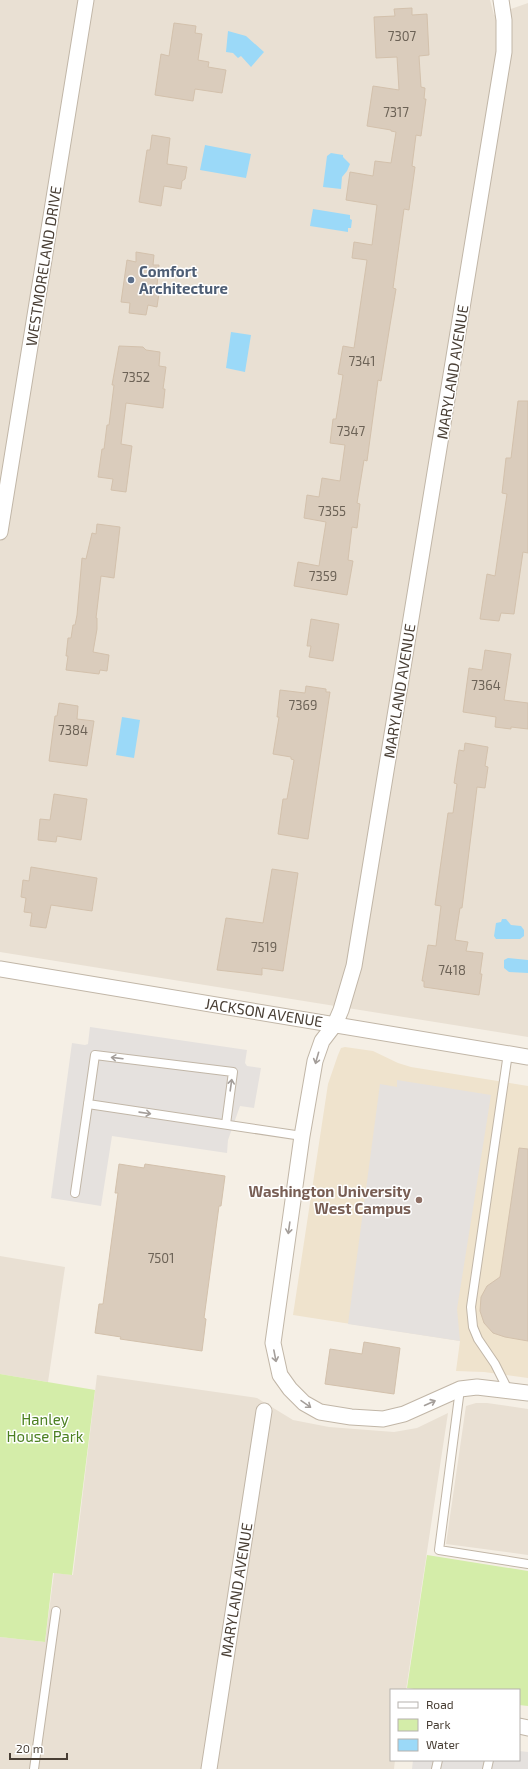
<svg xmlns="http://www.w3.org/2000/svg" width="528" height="1769" viewBox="0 0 528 1769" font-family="'Exo 2',sans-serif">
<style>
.residential{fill:#e9e0d3}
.education{fill:#efe3cd}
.green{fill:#d4eda9}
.parking{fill:#e5e1de}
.water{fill:#9bd9f8}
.building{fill:#daccbc;stroke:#d3c1ac}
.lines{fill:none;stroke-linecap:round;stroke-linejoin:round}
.lane-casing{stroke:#c1b6a7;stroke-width:10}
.street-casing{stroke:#c1b6a7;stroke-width:17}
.lane{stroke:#fff;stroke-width:8}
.street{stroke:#fff;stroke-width:15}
.oneway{stroke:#a49e9a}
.service-dot{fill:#5c6f8a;stroke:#fff;stroke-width:1.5}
.education-dot{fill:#8d6e63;stroke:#fff;stroke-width:1.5}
.labels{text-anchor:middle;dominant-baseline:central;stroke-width:3;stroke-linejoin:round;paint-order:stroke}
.number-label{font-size:13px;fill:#6c6256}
.street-label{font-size:15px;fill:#483e34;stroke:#fff}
.service-label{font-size:15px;font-weight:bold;fill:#4e5e75;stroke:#fff;text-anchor:start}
.education-label{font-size:15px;font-weight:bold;fill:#785e54;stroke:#fff;text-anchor:end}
.park-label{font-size:15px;fill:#4c8021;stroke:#fff}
</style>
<rect width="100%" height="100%" fill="#f5efe5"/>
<g class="residential">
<path d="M0,0H490L494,15L528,3V1037L0,952Z"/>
<path d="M0,1256L65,1267L48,1382L0,1374Z"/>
<path d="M97,1375L257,1398L293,1420L329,1427L394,1432L417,1428L448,1413L406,1690H391V1760H395L394,1769H0V1637L45,1642L54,1573L73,1575Z"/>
<path d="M476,1403H487L528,1409V1555L446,1544L466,1406Z"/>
</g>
<path class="education" d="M345,1047L373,1051L398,1063L411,1067L528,1086V1378L484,1372L456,1371L460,1341L293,1315L328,1084L338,1055L341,1048Z"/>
<g class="green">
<path d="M0,1374L95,1390L72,1575L53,1573L45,1642L0,1637Z"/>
<path d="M427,1555L528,1571V1706L519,1705V1690H421L407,1688Z"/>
</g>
<g class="parking">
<path d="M90,1027L247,1050L245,1063L247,1066L261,1068L254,1108L240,1106L228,1140L227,1153L112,1136L101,1206L51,1198L72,1043L85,1045L88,1044Z"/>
<path d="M397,1080L491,1095L457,1309L460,1341L348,1324L380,1084L397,1087Z"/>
<path d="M519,1751L528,1752V1769H412L413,1760H519Z"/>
</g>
<g class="water">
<path d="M228,31L246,36L264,52L251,67L241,56L238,58L233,53L226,52Z"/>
<path d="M205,145L251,154L246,178L200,170Z"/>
<path d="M331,153L343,155V157L350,164L347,171L342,177L341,189L323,187L327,156Z"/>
<path d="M313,209L350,215V219L352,220L351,228H348V232L310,226Z"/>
<path d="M231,332L251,335L245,372L226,368Z"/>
<path d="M122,717L140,720L134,758L116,755Z"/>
<path d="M502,919H506L511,925L521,926L524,930V936L520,939H496L494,936L496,923L501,922Z"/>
<path d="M508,958L528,960V973L509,972L504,968V960Z"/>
</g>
<g class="building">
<path d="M412,8V15L427,14L429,55L419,56L421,87L425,88L424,99H426L421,136L416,135L412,166L415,167L409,210L404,209L393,288L396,289L390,325L381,381L378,380L367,461L364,460L357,503L360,504L357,528L352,527L348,560L353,561L347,595L294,586L298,562L319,566L322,547L326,522L304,518L307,495L319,497L322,478L340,481L345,445L330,443L333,419H336L343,375L338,374L343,346L354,348L367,260L352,258L354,242L372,245L377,205L346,200L350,172L373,176L375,161L391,163L396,132L391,131V130L367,126L373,86L399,90L397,57L376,58L374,17L395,16L394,9Z"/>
<path d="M174,23L196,26L195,33L202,34L198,60L209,62L208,67L226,70L222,93L195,89L193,101L155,95L161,54L169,56Z"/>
<path d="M152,135L170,138L167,164L187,167L185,179L182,181L181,189L164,186L161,206L139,202L147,150H150Z"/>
<path d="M136,252L154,255L153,265H159L157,286H160L157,307L148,305L146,315L129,313L130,303L121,302L127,260L136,262Z"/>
<path d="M119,346L143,347L146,350L160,352L159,366L166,367L163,389H165L163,408L126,403L121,444L132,446L126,492L111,490L113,479L98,477L102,449H104L107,425H109L114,385H112Z"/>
<path d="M518,401H528V553L523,552L514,614L501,613L499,621L480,619L487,574L495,576L507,494L502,493L506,458H511Z"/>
<path d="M97,524L120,527L114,578L101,576L96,618H97V629L93,652L109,655L107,671L100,670L99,674L66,670L68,656H66L68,638H71L73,625H75L77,615L82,558L86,559L92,533L96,534Z"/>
<path d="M311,619L339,624L333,661L309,657L311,646H307Z"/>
<path d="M485,650L511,654L504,700L528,703V729L511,727V729L495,727L496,717L463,712L469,668L482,670Z"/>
<path d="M306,686L326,689V692H330L308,839L278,834L283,799H287L294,760L291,759V757L273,754L279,717H277L280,690L305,693Z"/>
<path d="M59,703L78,706L77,719L94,721L87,766L49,761L55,716H57Z"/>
<path d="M465,743L488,747L485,766L488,767L485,788L477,787L462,908H460L455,940L468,942L466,951L483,953L480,974H482L479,995L424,987V981H422L428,945L436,946L441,906L435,905L440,869L448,813H453L457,784L454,783L459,750L464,751Z"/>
<path d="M54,794L87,799L81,840L57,836L56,842L38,840L40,819L50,820Z"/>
<path d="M31,867L97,878L92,911L51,905L46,928L30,926L32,913L24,912L26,898L21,897L23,880L29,881Z"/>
<path d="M272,869L298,873L283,971L262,968V975L217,970L226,918L263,923Z"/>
<path d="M519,1148L528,1149V1341L505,1337L493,1333L484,1323L480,1311L481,1297L487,1286L500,1277Z"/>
<path d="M119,1164L144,1168L145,1164L225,1176L221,1206H219L204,1318L206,1319L202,1351L120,1339L121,1337L95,1333L99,1304H103L118,1193H115Z"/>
<path d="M364,1342L400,1348L394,1394L325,1384L330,1349L362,1354Z"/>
</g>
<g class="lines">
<defs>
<g id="lane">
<path d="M226,1124L233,1072L95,1055L88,1104L302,1136"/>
<path d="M75,1193L88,1104"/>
<path d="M460,1389L439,1550L528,1564"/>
<path d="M508,1390L495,1364L478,1339L473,1327L471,1307L508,1053"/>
<path d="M34,1769L56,1611"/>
<path d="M436,1769L438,1760"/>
<path d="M487,1769L489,1760"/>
</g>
<g id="street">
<path d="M501,0L504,20V52L354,966L341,1010L335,1024L322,1041L315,1061L302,1136L273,1343L280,1375L290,1389L304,1403L320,1412L351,1417L383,1419L404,1414L460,1389L477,1387L528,1393"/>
<path d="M0,532L86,0"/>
<path d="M0,969L528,1057"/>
<path d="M519,1726L528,1728"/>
<path d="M209,1769L264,1411"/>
</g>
</defs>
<use href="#lane" class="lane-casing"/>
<use href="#street" class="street-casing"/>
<use href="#lane" class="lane"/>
<use href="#street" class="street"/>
</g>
<defs><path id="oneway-shaft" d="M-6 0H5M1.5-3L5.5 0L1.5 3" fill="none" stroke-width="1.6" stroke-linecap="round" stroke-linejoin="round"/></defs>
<g class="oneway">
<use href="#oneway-shaft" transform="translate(117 1058) rotate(-173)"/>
<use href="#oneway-shaft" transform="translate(317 1058) rotate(106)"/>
<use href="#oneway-shaft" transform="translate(231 1085) rotate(-82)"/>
<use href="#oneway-shaft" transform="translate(145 1113) rotate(8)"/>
<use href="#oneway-shaft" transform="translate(289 1228) rotate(98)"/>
<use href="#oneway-shaft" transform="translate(275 1356) rotate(79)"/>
<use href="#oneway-shaft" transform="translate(430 1403) rotate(-24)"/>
<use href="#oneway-shaft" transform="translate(306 1404) rotate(35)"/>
</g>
<circle class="service-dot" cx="131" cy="280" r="4"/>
<circle class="education-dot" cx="419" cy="1200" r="4"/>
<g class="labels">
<g class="number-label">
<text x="402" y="36">7307</text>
<text x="396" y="112">7317</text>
<text x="362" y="361">7341</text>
<text x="136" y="377">7352</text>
<text x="351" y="431">7347</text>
<text x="332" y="511">7355</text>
<text x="323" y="576">7359</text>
<text x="486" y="685">7364</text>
<text x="303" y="705">7369</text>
<text x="73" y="730">7384</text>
<text x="264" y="947">7519</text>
<text x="452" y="970">7418</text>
<text x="161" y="1258">7501</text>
</g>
<g class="street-label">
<text transform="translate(43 266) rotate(-81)">WESTMORELAND DRIVE</text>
<text transform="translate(452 372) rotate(-81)">MARYLAND AVENUE</text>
<text transform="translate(399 691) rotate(-81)">MARYLAND AVENUE</text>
<text transform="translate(264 1012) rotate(9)">JACKSON AVENUE</text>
<text transform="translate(236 1590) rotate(-81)">MARYLAND AVENUE</text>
</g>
<g class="service-label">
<text x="139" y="271">Comfort<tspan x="139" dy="17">Architecture</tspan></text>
</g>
<g class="education-label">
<text x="411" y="1191">Washington University<tspan x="411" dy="17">West Campus</tspan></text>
</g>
<g class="park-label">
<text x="45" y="1419">Hanley<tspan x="45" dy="17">House Park</tspan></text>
</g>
</g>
<rect x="390" y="1689" width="130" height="72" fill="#ffffff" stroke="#b6b2ae"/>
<rect x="398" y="1702" width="20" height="6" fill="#ffffff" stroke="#b6b2ae"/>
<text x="426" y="1709" font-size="12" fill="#483e34">Road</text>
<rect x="398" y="1719" width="20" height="12" fill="#d4eda9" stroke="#b6b2ae"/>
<text x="426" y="1729" font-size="12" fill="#483e34">Park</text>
<rect x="398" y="1739" width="20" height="12" fill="#9bd9f8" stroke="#b6b2ae"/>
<text x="426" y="1749" font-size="12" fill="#483e34">Water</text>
<path d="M10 1753v6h57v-6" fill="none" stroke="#483e34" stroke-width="2"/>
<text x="16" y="1753" font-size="12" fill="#483e34" stroke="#ffffff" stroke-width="3" paint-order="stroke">20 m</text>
</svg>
